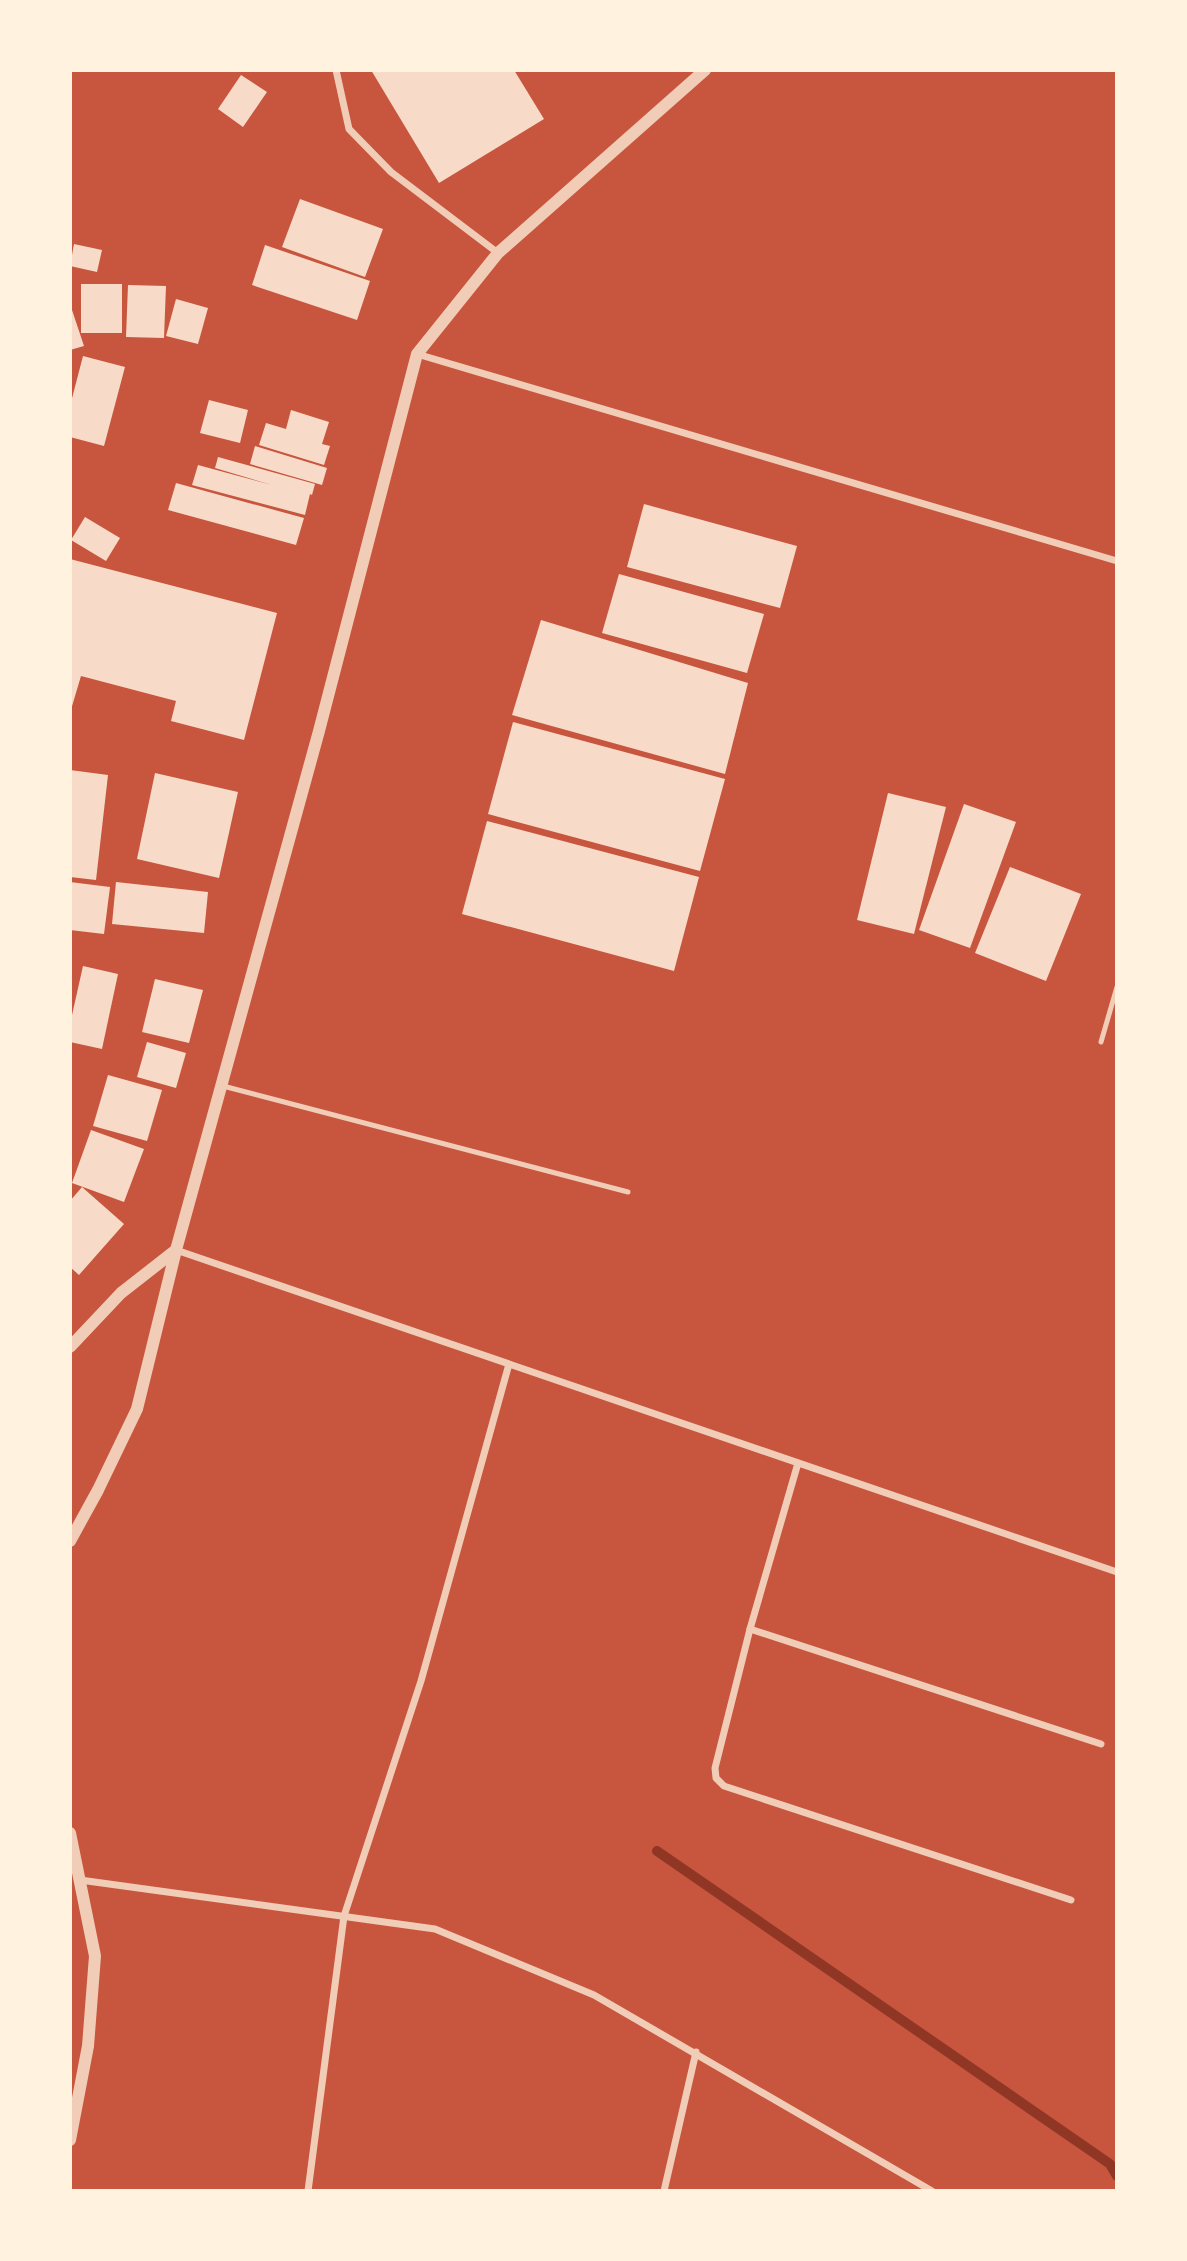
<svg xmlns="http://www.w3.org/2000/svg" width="1187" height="2261" viewBox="0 0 1187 2261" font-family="'Alegreya Sans',sans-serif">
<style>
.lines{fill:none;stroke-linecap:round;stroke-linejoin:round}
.stream{stroke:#8f3625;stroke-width:10}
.building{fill:#f7dbc8}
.service{stroke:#f1ccb7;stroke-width:5}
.minor{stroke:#f1ccb7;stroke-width:7}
.tertiary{stroke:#f1ccb7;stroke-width:12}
</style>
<rect width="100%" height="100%" fill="#c8553d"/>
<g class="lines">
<path class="stream" d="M657,1851L1110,2164L1117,2176"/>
</g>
<g class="building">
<path d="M371,70H514L544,119L439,183Z"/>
<path d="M241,75L267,92L243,127L218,109Z"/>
<path d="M300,199L383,229L365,277L282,247Z"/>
<path d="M74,244L102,250L97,272L70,266Z"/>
<path d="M265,245L370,281L357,320L252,285Z"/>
<rect x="81" y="284" width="41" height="49"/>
<path d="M128,285L166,286L164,338L126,337Z"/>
<path d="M176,299L208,308L198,344L166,336Z"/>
<path d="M70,304L84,346L70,350Z"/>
<path d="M83,356L125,367L104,446L70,437V406Z"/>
<path d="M209,400L248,410L240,443L200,433Z"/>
<path d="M291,410L329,422L322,444L330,446L324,465L259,445L266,423L286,429Z"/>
<path d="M255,446L327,468L322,485L250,464Z"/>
<path d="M218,457L315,484L312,495L310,494L305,515L192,485L198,465L272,485L215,468Z"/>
<path d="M176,483L304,518L296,545L168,510Z"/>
<path d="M644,504L797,546L780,608L627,567Z"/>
<path d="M85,517L120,538L106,561L71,540Z"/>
<path d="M70,559L277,613L244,740L171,721L176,701L81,676L70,713Z"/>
<path d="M619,574L764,614L747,673L602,633Z"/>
<path d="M541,620L748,683L725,774L512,715Z"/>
<path d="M513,722L725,779L700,871L488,814Z"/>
<path d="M70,770L108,775L96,880L70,877Z"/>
<path d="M155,773L238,792L219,878L137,859Z"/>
<path d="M888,793L946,807L914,934L857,920Z"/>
<path d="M964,804L1016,822L970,948L919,930Z"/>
<path d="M487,821L699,877L674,971L462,914Z"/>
<path d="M1010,867L1081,894L1046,981L975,953Z"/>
<path d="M70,882L110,887L104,934L70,930Z"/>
<path d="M116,882L208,892L204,933L112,924Z"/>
<path d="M83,966L118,974L102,1049L70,1042V1024Z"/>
<path d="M155,979L203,990L189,1043L142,1032Z"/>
<path d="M147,1042L186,1053L176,1088L137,1077Z"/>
<path d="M108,1075L162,1090L147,1141L93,1126Z"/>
<path d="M91,1130L144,1149L124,1202L72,1183Z"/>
<path d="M82,1187L124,1224L79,1275L70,1267V1201Z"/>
</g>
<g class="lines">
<g class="service">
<path d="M1101,1042L1117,987"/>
<path d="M223,1086L628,1192"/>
</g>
<g class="minor">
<path d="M336,70L349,129L391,172L498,253"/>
<path d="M417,354L1117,561"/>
<path d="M176,1250L1117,1572"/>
<path d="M798,1463L750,1629L715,1768L716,1778L724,1786L1071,1900"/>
<path d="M750,1629L1101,1744"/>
<path d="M80,1880L435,1929L594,1995L932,2191"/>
<path d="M308,2191L344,1916L421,1681L509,1364"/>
<path d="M664,2191L696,2052"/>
</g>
<g class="tertiary">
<path d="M70,1347L121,1293L176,1250"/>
<path d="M70,1541L98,1490L137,1409L176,1250L319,731L417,354L498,253L705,70"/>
<path d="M70,1833L95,1956L88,2046L70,2140"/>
</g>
</g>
<rect width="1187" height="2261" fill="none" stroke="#fff3e0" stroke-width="144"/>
</svg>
